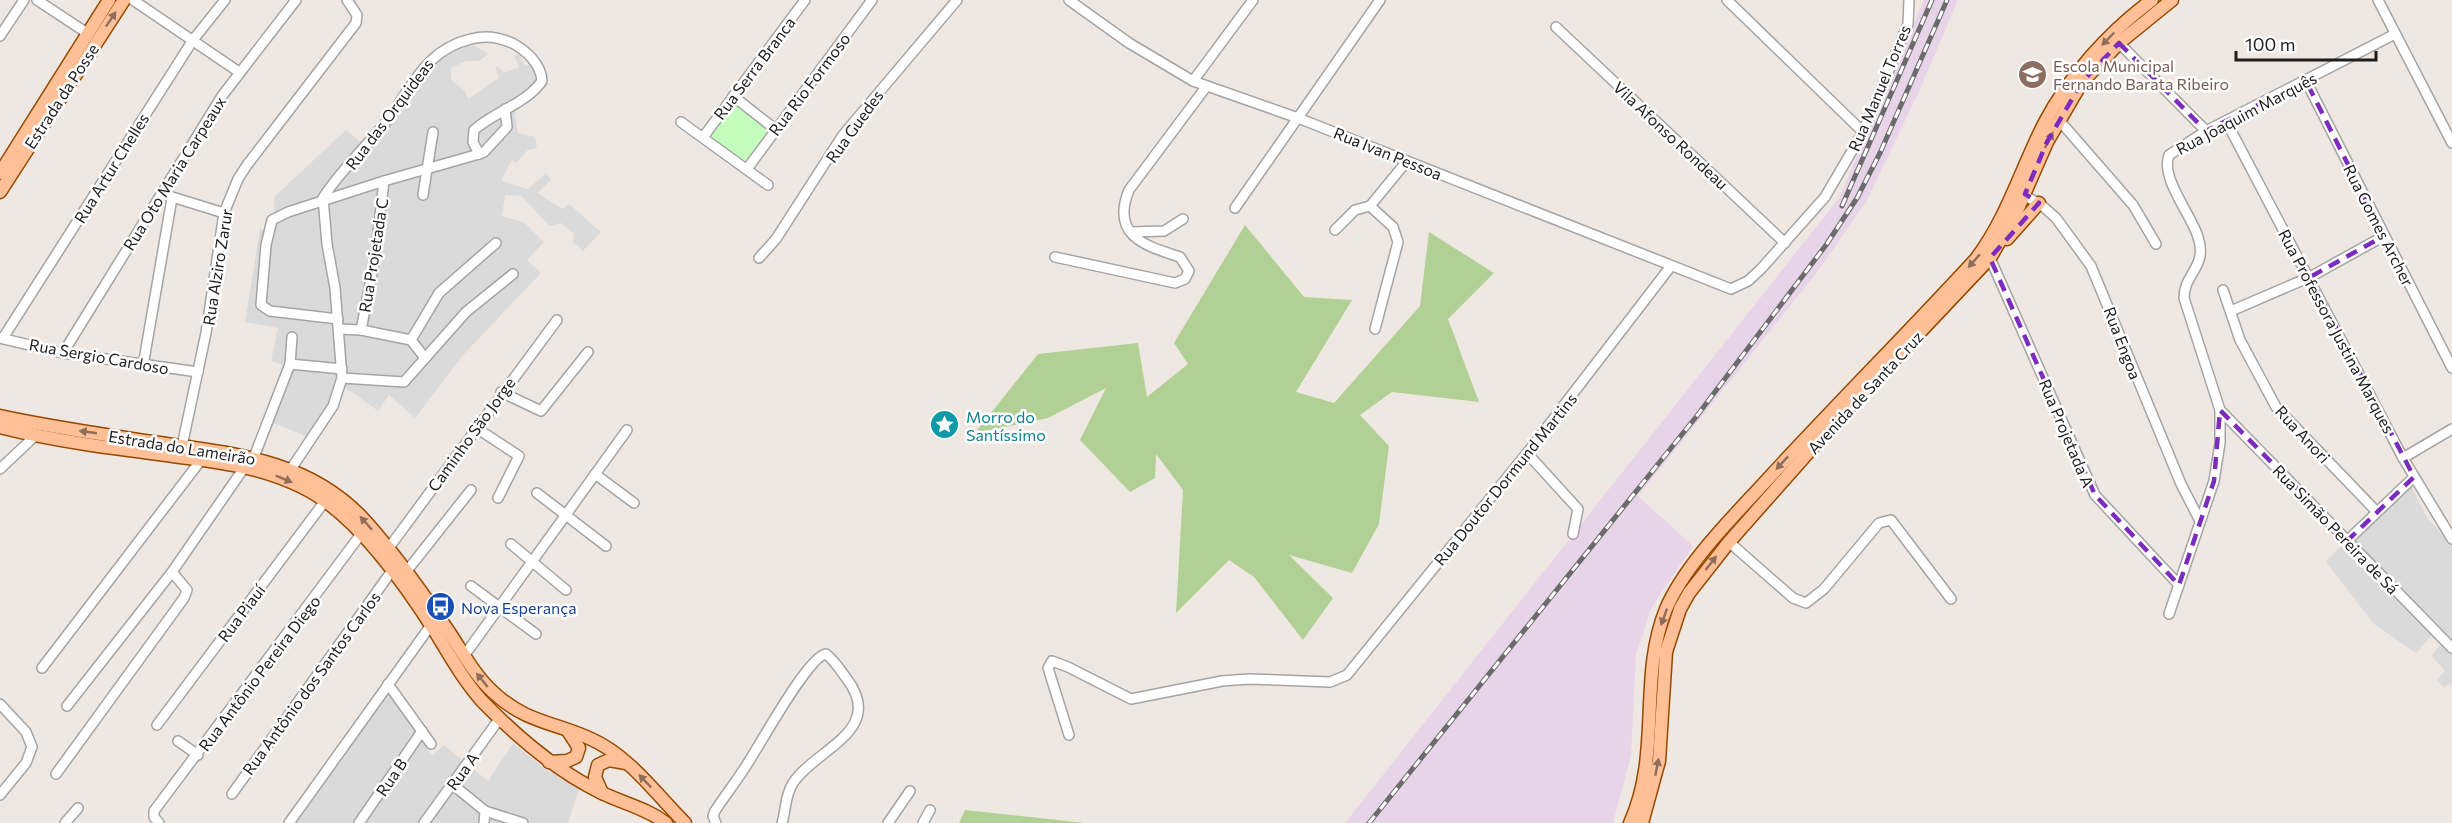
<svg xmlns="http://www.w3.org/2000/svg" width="2452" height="823" viewBox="0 0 2452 823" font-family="Commissioner,sans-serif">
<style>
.residential{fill:#dbdada}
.industrial{fill:#e8d4e8}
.forest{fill:#b1d095}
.park{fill:#c3fcbc}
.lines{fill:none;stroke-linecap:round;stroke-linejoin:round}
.minor-casing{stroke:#a4a4a4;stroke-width:12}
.major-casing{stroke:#964900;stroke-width:15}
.minor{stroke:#fff;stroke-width:9}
.major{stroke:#ffbf97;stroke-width:12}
.rail-casing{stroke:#6b6b6b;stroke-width:5}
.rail{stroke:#fff;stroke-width:3;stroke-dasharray:9;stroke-linecap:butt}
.oneway{fill:#8e6e5a}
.marked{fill:none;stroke:#7b2cbf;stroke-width:4.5;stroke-dasharray:12 8;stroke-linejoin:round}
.labels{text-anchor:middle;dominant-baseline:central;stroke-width:5;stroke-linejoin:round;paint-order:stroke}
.education-label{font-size:16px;fill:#785e54;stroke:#fff;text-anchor:start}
.street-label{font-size:16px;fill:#1d1d1d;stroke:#fff}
.culture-label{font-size:16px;fill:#0d838f;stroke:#fff;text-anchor:start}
.transit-label{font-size:16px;fill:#164399;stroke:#fff;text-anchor:start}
</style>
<rect width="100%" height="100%" fill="#efe8e2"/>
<g class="residential">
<path d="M463,44L475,46L488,54L479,61H466L451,68V80L465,91L468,99L499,78L495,67L498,66L504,73L519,67L514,56L519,54L525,65H529L541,80L516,99L515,116L518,133L535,137L537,148L528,150L516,163L512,160L501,181L528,189L546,173L551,180L537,193L563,209L569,204L601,232L583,251L573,242L574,234L561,223L550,226L521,196L505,195L502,216L525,223L544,242L527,260L541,273L464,354L415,418L389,395L378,411L352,392L344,389L307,437L271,422L292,368L271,361L278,328L245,322L260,229L275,230L274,197L346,130L365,145L436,58Z"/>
<path d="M2406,477L2428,519L2452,545V687L2449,684L2444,688L2437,680L2445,671L2432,656L2443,640L2436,631L2416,653L2374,624L2326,562Z"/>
<path d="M388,692L432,756L444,745L488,781L513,743L544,768L579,789L568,823H295Z"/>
</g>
<path class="industrial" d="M1924,0H1958L1917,96L1866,202L1818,271L1638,496L1693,546L1652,607L1636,654L1631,756L1613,823H1345L1839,198Z"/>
<g class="forest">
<path d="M1245,225L1304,297L1352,300L1296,392L1334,403L1420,306L1429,232L1494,273L1448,319L1479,402L1392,392L1360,415L1389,446L1379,524L1352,573L1289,555L1333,598L1303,640L1254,577L1229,560L1176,613L1183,490L1156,454L1155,478L1130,492L1080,440L1106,388L1048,418L975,433L1038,354L1138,343L1147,397L1188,364L1174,343Z"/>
<path d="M965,810L1085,823H959Z"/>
</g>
<path class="park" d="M733,96L775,129L747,169L704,136Z"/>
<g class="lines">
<defs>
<g id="minor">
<path d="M37,0L87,33"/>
<path d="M133,0L239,72"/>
<path d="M1069,0L1129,43L1193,81L1298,118L1731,289L1748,281L1761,269L1825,197L1863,132L1908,24L1909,0"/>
<path d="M1727,0L1863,132"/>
<path d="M2378,0L2452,143"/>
<path d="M1556,27L1785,243"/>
<path d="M0,36L24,0"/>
<path d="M2119,43L2206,131"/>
<path d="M1193,81L1253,0"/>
<path d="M2306,81L2452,368"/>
<path d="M733,96L775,129"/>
<path d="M2059,120L2133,205L2156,244"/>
<path d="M2226,121L2403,458L2452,539"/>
<path d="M681,122L768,185"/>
<path d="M704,136L805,0"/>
<path d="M747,169L872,0"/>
<path d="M2020,194L2039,203L2056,218L2091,266L2181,484L2200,521"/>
<path d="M423,195L433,132"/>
<path d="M169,196L224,213"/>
<path d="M1370,206L1393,227L1398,242L1375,329"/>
<path d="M1235,208L1380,0"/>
<path d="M1335,230L1355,210L1370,206L1407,161"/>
<path d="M1131,232L1164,231L1183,219"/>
<path d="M1055,257L1175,283L1185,279L1189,271L1180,257C1147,246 1110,237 1129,190L1206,87"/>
<path d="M759,258L776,239L843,135L957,0"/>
<path d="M1990,258L2095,495L2179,585"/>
<path d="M2223,290L2240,340L2276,407L2377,512"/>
<path d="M2231,311L2310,277L2384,236"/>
<path d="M338,319L270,311L261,305L266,245L272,220L288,212L384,181L479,154"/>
<path d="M339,329L361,330L411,340L425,358"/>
<path d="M361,330L375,259L384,181"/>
<path d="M0,338L63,353L198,372"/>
<path d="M3,338L193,40L225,0"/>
<path d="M411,340L439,293L496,243"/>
<path d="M63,353L222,96L296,0"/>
<path d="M290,364L342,369"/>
<path d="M143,366L172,198"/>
<path d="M342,378L404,382L466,312L513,274"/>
<path d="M501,392L541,411L588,352"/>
<path d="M2220,410L2452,648"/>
<path d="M475,427L519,456L498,498"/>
<path d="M182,446L206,333L224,213L238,179L247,165L356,23L357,15L347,0"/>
<path d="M1527,453L1578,509L1573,534"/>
<path d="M254,457L290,364L292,337"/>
<path d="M2403,458L2452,429"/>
<path d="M0,469L35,436"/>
<path d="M291,469L333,406L342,378L335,288L327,244L323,198C336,176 365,147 382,127C411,91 423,50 471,39C485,35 499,37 512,43C526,50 541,64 542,81C527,103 494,112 474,130L473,142L479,154L484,152L507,127L505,109"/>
<path d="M595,474L634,503"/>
<path d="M537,493L606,546"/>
<path d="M2348,540L2414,477"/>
<path d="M1729,542L1793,598L1806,603L1824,589L1879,523L1891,520L1951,599"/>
<path d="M511,544L566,590"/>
<path d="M388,549L557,320"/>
<path d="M406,572L471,490"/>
<path d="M471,586L536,634"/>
<path d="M2169,614L2214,481L2220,443V410L2184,298C2184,273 2208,267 2198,237C2191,214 2160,178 2169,155L2206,131L2395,34"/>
<path d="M464,656L627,430"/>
<path d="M42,668L201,460"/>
<path d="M388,684L431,744"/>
<path d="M0,704L26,732L32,747L26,763L0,795"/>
<path d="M67,706L172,572L246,465"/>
<path d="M157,725L325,501"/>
<path d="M1069,735L1048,668L1052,661L1068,667L1131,699L1222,681L1249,679L1330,682L1347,675L1531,448L1671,266"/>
<path d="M178,741L198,755"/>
<path d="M56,774L184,598L187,590L172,572"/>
<path d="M452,784L485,811L484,823"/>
<path d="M232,794L391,572"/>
<path d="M485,811L523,823"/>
<path d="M65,823L78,808"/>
<path d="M159,823L154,817V811L361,534"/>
<path d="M289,823L431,625"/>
<path d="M359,823L422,731"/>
<path d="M424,823L500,718"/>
<path d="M716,823L713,816L715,811C724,797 735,783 744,769C758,749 807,657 826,654C835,661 840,670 847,679C886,731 815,749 793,783C785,795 786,810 782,823"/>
<path d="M888,823L910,791"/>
<path d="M923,823L930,810"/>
</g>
<g id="major">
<path d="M0,173L109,0"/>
<path d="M0,192L124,0"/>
<path d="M2007,239L2039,203"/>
<path d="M0,416C50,427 101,434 152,442C230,453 311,459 367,523C398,558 425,596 451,635C464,655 476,677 494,693C527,723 554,722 591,739C629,756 656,794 685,823"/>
<path d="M0,427C55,441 110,448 166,455C215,462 257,465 302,487C355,512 405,584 436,633C450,656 464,681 482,701C517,737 555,770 600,792C622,803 646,808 666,823"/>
<path d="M549,762L567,761L576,757L579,748L568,731"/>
<path d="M602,793L595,777L598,765L609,760L626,763"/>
<path d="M1630,823C1662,753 1638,678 1666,609C1685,564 1733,517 1766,481C1835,406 1907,334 1976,259C2007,218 2021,169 2044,124C2069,76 2109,32 2152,0"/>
<path d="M1642,823L1659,761L1666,652L1680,609L1689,593L1729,542L1837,420L1990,258L2016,213L2047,142L2082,82L2119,43L2172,0"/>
</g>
</defs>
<use href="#minor" class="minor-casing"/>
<use href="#major" class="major-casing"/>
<use href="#minor" class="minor"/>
<use href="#major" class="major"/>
<defs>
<g id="rail">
<path d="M1842,206L1932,0"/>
<path d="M1369,823L1696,417L1826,245L1857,198L1880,153L1947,0"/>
</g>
</defs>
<use href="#rail" class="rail-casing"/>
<use href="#rail" class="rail"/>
</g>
<defs><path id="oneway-solid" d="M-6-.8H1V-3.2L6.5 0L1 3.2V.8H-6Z" transform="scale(1.5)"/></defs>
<g class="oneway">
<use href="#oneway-solid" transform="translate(111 19) rotate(-56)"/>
<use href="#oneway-solid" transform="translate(2108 39) rotate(134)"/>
<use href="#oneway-solid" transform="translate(2049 140) rotate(-63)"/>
<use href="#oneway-solid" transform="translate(1974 261) rotate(131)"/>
<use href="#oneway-solid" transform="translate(88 432) rotate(-172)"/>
<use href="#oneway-solid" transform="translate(1782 463) rotate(133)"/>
<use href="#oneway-solid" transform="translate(284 479) rotate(22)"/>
<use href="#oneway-solid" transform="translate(366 523) rotate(-132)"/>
<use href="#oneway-solid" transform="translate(1711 563) rotate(-52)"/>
<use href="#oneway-solid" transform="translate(1664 617) rotate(110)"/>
<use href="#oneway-solid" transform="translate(482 680) rotate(-129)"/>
<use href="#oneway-solid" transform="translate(1657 767) rotate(-79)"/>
<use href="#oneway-solid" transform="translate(645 781) rotate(-134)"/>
</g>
<path class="marked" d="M2119,43L2206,131L2306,81L2384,236L2310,277L2414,477L2348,540L2220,410L2214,481L2179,585L2095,495L1990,258L2039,203L2025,194L2047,142L2082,82Z"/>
<defs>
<symbol id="school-disc" viewBox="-11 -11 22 22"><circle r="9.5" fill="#8d6e63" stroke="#fff"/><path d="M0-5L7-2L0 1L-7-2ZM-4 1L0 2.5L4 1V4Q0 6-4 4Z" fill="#fff"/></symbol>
<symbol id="sight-disc" viewBox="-11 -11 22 22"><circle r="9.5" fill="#0f9aa8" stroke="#fff"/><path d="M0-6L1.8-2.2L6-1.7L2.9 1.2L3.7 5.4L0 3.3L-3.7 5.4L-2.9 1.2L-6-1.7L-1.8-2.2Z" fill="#fff"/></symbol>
<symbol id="bus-disc" viewBox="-11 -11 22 22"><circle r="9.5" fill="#1a4fb4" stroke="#fff"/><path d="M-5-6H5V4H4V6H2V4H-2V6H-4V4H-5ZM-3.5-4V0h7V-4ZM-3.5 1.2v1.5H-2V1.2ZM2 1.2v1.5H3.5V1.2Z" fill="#fff"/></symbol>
</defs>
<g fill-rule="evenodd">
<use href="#school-disc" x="2016" y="58" width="33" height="33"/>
<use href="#sight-disc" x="928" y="408" width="33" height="33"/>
<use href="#bus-disc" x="424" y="590" width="33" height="33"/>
</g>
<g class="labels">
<g class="education-label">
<text x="2053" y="65">Escola Municipal<tspan x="2053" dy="18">Fernando Barata Ribeiro</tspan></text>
</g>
<g class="street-label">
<text transform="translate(754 68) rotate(-53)">Rua Serra Branca</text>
<text transform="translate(809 84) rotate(-53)">Rua Rio Formoso</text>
<text transform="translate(1879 88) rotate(-67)">Rua Manuel Torres</text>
<text transform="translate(61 96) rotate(-57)">Estrada da Posse</text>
<text transform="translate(2246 113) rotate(-28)">Rua Joaquim Marquês</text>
<text transform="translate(389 114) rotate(-53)">Rua das Orquideas</text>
<text transform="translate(854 126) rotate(-54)">Rua Guedes</text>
<text transform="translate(1671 135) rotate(43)">Vila Afonso Rondeau</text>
<text transform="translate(1388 153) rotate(22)">Rua Ivan Pessoa</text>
<text transform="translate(111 168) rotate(-58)">Rua Artur Chelles</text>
<text transform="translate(174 173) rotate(-58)">Rua Oto Maria Carpeaux</text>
<text transform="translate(2379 225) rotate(63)">Rua Gomes Archer</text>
<text transform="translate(373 255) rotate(-81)">Rua Projetada C</text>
<text transform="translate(217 267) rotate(-81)">Rua Alziro Zarur</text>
<text transform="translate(2337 331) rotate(62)">Rua Professora Justina Marques</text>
<text transform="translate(2123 343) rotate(69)">Rua Engoa</text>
<text transform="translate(99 356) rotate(10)">Rua Sergio Cardoso</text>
<text transform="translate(1865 392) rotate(-47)">Avenida de Santa Cruz</text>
<text transform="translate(2067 433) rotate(67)">Rua Projetada A</text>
<text transform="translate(471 434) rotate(-54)">Caminho São Jorge</text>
<text transform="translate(2303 434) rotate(47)">Rua Anori</text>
<text transform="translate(182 447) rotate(9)">Estrada do Lameirão</text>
<text transform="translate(1505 479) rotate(-51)">Rua Doutor Dormund Martins</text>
<text transform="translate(2336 529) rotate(46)">Rua Simão Pereira de Sá</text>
<text transform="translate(241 613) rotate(-53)">Rua Piauí</text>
<text transform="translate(259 673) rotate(-53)">Rua Antônio Pereira Diego</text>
<text transform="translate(311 683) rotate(-54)">Rua Antônio dos Santos Carlos</text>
<text transform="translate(462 771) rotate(-54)">Rua A</text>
<text transform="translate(391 777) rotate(-56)">Rua B</text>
</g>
<g class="culture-label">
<text x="966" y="416">Morro do<tspan x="966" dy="18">Santíssimo</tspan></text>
</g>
<g class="transit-label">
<text x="461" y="607">Nova Esperança</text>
</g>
</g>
<path d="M2236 51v9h140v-9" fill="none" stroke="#1d1d1d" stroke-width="3"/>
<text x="2245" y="51" font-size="18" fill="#1d1d1d" stroke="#ffffff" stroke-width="4.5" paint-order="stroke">100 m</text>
</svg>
